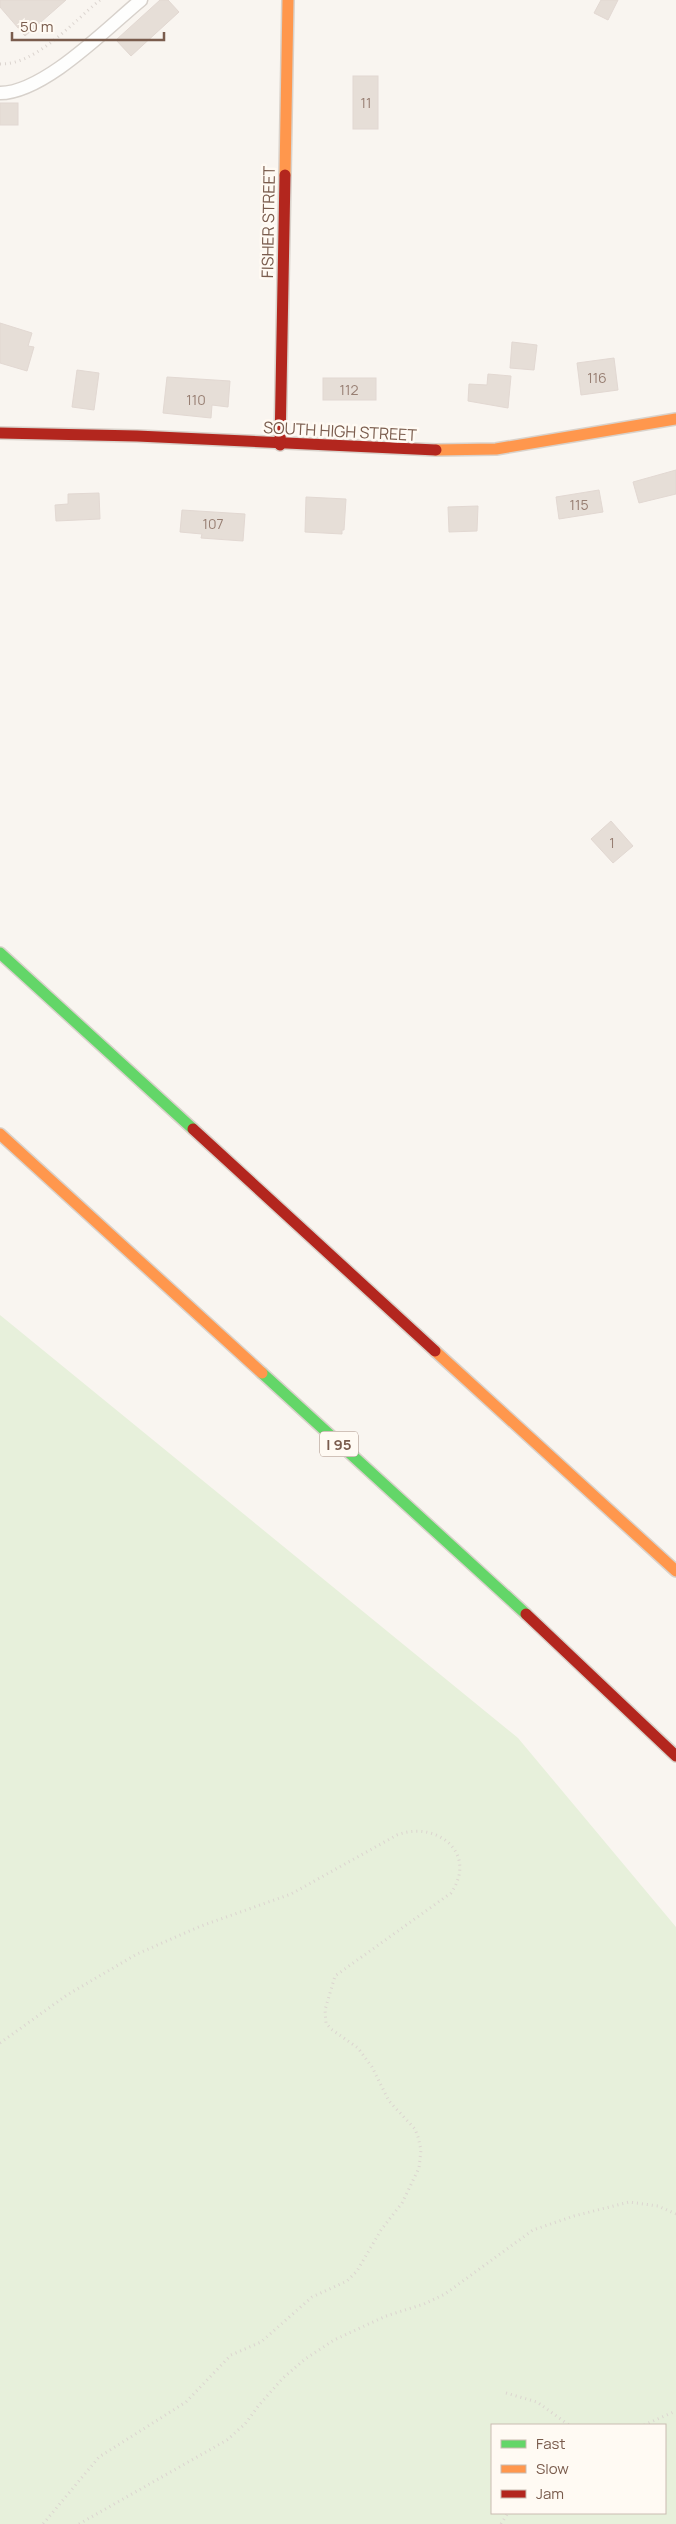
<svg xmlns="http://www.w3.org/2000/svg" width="676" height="2524" viewBox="0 0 676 2524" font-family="Manrope,sans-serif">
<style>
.green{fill:#e7f0db;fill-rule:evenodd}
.building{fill:#e6ded7;stroke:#e2d8d2}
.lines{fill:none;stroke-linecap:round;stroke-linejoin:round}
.lane-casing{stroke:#d7d1cb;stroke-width:15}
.fast-casing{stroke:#d9d2cb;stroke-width:14}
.slow-casing{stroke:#d9d2cb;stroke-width:14}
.jam-casing{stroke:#d9d2cb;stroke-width:14}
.path{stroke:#dcd5d0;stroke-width:3;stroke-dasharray:1 4;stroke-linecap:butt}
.lane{stroke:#fefefd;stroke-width:12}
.fast{stroke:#63d668;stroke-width:11}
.slow{stroke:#ff974d;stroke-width:11}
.jam{stroke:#b3261e;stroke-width:11}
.labels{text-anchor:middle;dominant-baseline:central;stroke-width:5;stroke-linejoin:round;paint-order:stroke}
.number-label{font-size:14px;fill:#977e72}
.shield{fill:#fffaf3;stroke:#a28b7f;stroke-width:1}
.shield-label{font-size:15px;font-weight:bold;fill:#7a5c4d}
.street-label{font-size:16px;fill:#7a5c4d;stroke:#fffaf3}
</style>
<rect width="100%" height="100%" fill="#f9f5f0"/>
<path class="green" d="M0,1315L518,1738L676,1927V2524H0ZM665,2425V2513H492V2425Z"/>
<g class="building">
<path d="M0,0H66L25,36L0,7Z"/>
<path d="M160,0H168L179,12L131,56L116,40Z"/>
<path d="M601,0H618L608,20L594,13Z"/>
<rect x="353" y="76" width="25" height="53"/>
<rect x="0" y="103" width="18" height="22"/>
<path d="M0,323L32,333L28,346L34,347L27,371L0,363Z"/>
<path d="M512,342L537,345L534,370L510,368Z"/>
<path d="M614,358L618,390L581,395L577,363Z"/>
<path d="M77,370L99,373L94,410L72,407Z"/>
<path d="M488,374L511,376L508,408L468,401L469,384L487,385Z"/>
<path d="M167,377L230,381L228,407L212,405L211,418L163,413Z"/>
<rect x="323" y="378" width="53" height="22"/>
<path d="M676,470V494L639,503L633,482Z"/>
<path d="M599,490L603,512L559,519L556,497Z"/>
<path d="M99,493L100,519L56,521L55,505L68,504V494Z"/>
<path d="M306,497L346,499L344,530H342V534L305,532Z"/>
<path d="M478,506L477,531L449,532L448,507Z"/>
<path d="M182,510L245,514L243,541L201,538L202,534L180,532Z"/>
<path d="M611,821L633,846L613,863L591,839Z"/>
</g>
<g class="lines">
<defs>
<path id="lane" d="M0,93C44,93 107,28 141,0"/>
<g id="fast">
<path d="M0,953L193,1129"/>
<path d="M262,1373L526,1614"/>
</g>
<g id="slow">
<path d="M285,175L288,0"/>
<path d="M436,450L496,449L676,419"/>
<path d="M0,1134L262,1373"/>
<path d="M435,1351L676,1571"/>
</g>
<g id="jam">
<path d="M0,433L137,436L436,450"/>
<path d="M280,445L285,175"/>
<path d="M193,1129L435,1351"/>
<path d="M526,1614L676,1756"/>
</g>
</defs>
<use href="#lane" class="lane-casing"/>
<use href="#fast" class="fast-casing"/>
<use href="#slow" class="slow-casing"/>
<use href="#jam" class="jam-casing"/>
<g class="path">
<path d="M0,64C36,65 73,22 100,0"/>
<path d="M0,2043L67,1995L137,1954L201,1926L291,1894L397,1835C435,1820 479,1852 451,1893L335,1976L325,2010L326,2023L331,2029L358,2048L372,2067L389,2101L415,2129L418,2137L421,2150L419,2168L402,2203L381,2230L357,2271L347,2281L312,2297L261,2342L231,2355L186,2402L99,2457L43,2524"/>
<path d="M506,2393L537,2402L569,2425"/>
<path d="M644,2425L676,2411"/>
<path d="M79,2524L227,2440L245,2424L259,2405L283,2378L305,2359L334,2340L386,2316L424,2304L445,2294L533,2230L574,2216L629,2202L658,2206L676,2214"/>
<path d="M501,2524L508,2513"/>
</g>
<use href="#lane" class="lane"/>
<use href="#fast" class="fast"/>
<use href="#slow" class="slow"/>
<use href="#jam" class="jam"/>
</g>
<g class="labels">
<g class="number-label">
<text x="366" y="102">11</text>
<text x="597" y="377">116</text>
<text x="349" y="389">112</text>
<text x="196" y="399">110</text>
<text x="579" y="504">115</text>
<text x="213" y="523">107</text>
<text x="612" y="842">1</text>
</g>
<rect class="shield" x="320" y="1431.5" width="38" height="25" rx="4"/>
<g class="shield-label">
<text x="339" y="1444">I 95</text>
</g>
<g class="street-label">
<text transform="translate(268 222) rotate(-89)">FISHER STREET</text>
<text transform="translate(340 431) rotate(3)">SOUTH HIGH STREET</text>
</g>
</g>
<rect x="491" y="2424" width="175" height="90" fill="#fffaf3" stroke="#cabbb1"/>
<rect x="501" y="2440" width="25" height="8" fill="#63d668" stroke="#cabbb1"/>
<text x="536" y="2449" font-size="15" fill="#7a5c4d">Fast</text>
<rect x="501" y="2465" width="25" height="8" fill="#ff974d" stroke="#cabbb1"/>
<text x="536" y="2474" font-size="15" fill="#7a5c4d">Slow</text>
<rect x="501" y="2490" width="25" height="8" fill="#b3261e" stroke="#cabbb1"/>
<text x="536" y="2499" font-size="15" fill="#7a5c4d">Jam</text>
<path d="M12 32v8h152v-8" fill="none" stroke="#7a5c4d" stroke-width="2.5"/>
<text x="20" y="32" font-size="15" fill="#7a5c4d" stroke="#fffaf3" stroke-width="4" paint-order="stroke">50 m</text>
</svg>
